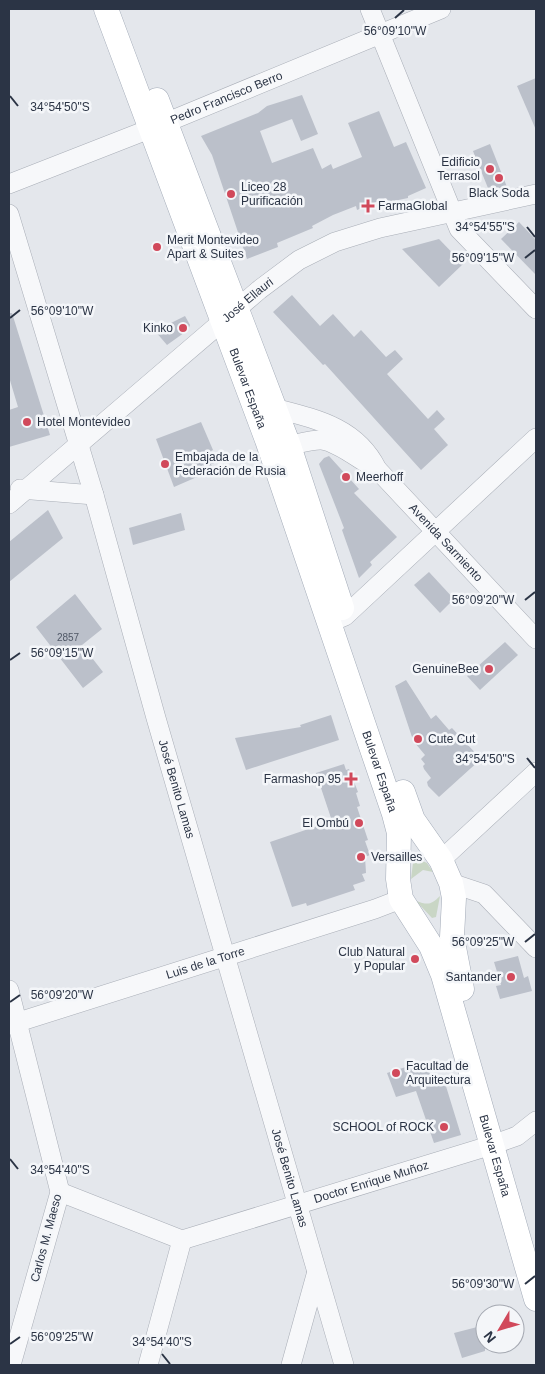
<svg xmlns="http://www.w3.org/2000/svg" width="545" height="1374" viewBox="0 0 545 1374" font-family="Helvetica,sans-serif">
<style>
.green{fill:#c9d6c5}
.building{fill:#bbc0ca}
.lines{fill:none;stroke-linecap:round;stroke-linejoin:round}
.minor-casing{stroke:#a9aeb7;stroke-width:20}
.major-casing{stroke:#a3abb8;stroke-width:25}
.minor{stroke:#f7f8fa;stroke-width:19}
.major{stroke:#fff;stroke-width:24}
.ticks{fill:none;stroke:#2b3445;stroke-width:2}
.poi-dot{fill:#d1495b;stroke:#f4f6f9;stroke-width:2}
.labels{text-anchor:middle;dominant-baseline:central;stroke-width:5;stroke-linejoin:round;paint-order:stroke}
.number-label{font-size:10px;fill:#4f5766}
.street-label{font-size:12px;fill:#2b3445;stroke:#f4f6f9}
.poi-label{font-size:12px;fill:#2b3445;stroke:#f4f6f9;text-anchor:start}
.ticks-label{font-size:12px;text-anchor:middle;fill:#2b3445;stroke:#f4f6f9;stroke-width:5;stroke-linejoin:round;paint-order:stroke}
</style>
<rect width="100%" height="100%" fill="#e4e7ec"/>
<g class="green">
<path d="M418,859L427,863L433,872L423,870L411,879L413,863Z"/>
<path d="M440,896L436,917L432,918L416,901C428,905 431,905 440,896Z"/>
</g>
<g class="building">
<path d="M536,78V130L517,86Z"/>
<path d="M302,95L318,134L301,141L292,119L260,131L272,163L313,148L322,169L331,164L333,169L362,157L348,123L379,111L394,147L406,142L426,188L408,196V198L389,202L386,198L357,210L356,206L333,215L312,226L313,228L277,243L278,247L247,259L212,155L201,136L258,113L267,106Z"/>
<path d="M490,144L507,187L490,193L473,151Z"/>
<path d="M519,222L536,240V275L501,239Z"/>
<path d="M439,239L463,264L439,287L402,249Z"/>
<path d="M292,295L320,326L333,314L354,337L361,330L386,357L395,350L403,359L387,374L428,419L437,410L445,419L434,429L448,445L421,470L325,364L323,365L273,312Z"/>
<path d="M9,313H12L50,435L9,447V410L18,407L9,377Z"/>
<path d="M185,316L190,325L188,330L167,345L155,331Z"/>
<path d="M201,422L213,450L211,451L215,463L211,464L213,470L174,487L156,439Z"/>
<path d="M329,456L359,489L354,493L397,537L370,562L372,565L359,578L342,530L344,528L319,464L324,458Z"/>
<path d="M48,510L63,538L9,582V542Z"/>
<path d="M181,513L185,530L133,545L129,528Z"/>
<path d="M429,572L454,599L440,613L414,585Z"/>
<path d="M75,594L102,629L82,645L103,672L83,688L36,627Z"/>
<path d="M505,642L518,655L480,690L467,676Z"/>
<path d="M406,680L431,719L436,715L449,730L452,728L481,759L439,797L428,786L427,782L431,778L424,769L423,766L425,764L421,759L425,755L415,743L416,741L412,737L395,686Z"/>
<path d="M331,715L339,740L246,770L235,738L301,727L300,725Z"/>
<path d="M344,764L346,770L349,769L358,792L356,793L360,806L357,807L368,840L365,841L370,855L365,857L366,873L362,874L365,881L353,885L355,890L307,906L306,903L292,907L270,842L332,821L316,773Z"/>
<path d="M518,956L524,978L528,976L532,991L500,999L496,986L501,985L494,962Z"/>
<path d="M412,1065L414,1072L428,1067L433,1086L445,1083L461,1135L434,1143L416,1091L396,1097L387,1073Z"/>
<path d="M485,1325V1351L462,1358L454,1333Z"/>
</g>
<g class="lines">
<defs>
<g id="minor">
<path d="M370,9L459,229L536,309"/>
<path id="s1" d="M9,184L165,123L441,9"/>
<path id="s2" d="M9,214L94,495L156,718L344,1365"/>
<path id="s3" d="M274,408C316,419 356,427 377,469L536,639"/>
<path d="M277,445C293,448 306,439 322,440C339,442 360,461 377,469"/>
<path d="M20,489L94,495"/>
<path id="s4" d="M9,504L259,290L299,260L335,242L380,228L536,194"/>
<path d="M331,622L345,616L536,438"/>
<path d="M441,860L536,772"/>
<path d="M451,883L484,894L536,948"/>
<path d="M9,990L60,1192L11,1365"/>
<path id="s5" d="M9,1025L375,909L401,899"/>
<path id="s6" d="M60,1192L182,1240L492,1145L517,1136L536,1121"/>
<path d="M148,1365L182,1240"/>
<path d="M291,1365L316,1275"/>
</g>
<g id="major">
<path id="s7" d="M106,9L267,440L394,814L399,833L398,879L401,899L431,946L443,975L536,1299"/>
<path d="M157,100L289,446L342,608"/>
<path d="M403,792L413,820L441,860L451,883L454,898L452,937L462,989"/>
</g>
</defs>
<use href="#minor" class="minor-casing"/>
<use href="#major" class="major-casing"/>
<use href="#minor" class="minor"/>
<use href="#major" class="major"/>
</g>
<path class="ticks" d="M395,18L404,10M10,96L18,106M527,227L535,237M525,258L535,250M10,318L20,310M525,600L535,592M10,660L20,653M527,758L535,768M525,942L535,934M10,1002L20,995M10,1159L18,1169M525,1284L535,1276M10,1344L20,1337M162,1354L170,1364"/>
<g class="poi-dot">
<circle cx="490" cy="169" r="5"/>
<circle cx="499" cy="178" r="5"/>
<circle cx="231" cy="194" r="5"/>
<path d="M365.5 198.5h5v5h5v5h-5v5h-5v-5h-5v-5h5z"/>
<circle cx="157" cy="247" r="5"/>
<circle cx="183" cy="328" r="5"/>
<circle cx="27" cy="422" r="5"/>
<circle cx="165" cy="464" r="5"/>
<circle cx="346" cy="477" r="5"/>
<circle cx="489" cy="669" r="5"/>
<circle cx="418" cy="739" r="5"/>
<path d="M348.5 771.5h5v5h5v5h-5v5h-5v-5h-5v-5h5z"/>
<circle cx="359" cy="823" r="5"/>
<circle cx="361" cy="857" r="5"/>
<circle cx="415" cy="959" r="5"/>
<circle cx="511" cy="977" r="5"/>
<circle cx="396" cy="1073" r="5"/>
<circle cx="444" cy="1127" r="5"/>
</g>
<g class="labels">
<g class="number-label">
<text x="68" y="637">2857</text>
</g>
<g class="street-label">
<text stroke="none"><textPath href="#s1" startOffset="234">Pedro Francisco Berro</textPath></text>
<text stroke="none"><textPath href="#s4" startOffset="314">José Ellauri</textPath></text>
<text stroke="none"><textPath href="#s7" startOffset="405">Bulevar España</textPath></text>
<text stroke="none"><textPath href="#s3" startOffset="225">Avenida Sarmiento</textPath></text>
<text stroke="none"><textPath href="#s7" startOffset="810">Bulevar España</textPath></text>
<text stroke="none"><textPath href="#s2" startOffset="599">José Benito Lamas</textPath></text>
<text stroke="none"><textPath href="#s5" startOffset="206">Luis de la Torre</textPath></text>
<text stroke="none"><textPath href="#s7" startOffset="1216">Bulevar España</textPath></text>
<text stroke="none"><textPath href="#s2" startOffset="1004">José Benito Lamas</textPath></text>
<text stroke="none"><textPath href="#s6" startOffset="329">Doctor Enrique Muñoz</textPath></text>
<text transform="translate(46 1238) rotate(-75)">Carlos M. Maeso</text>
</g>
<g class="poi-label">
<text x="480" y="162" text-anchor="end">Edificio<tspan x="480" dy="14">Terrasol</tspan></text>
<text x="241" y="187">Liceo 28<tspan x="241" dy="14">Purificación</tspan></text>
<text x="499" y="193" text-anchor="middle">Black Soda</text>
<text x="378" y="206">FarmaGlobal</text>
<text x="167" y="240">Merit Montevideo<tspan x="167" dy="14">Apart &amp; Suites</tspan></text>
<text x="173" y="328" text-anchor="end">Kinko</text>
<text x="37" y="422">Hotel Montevideo</text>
<text x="175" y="457">Embajada de la<tspan x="175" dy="14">Federación de Rusia</tspan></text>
<text x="356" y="477">Meerhoff</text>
<text x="479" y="669" text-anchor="end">GenuineBee</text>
<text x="428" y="739">Cute Cut</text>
<text x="341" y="779" text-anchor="end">Farmashop 95</text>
<text x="349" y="823" text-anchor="end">El Ombú</text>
<text x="371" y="857">Versailles</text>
<text x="405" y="952" text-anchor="end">Club Natural<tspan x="405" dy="14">y Popular</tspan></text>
<text x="501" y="977" text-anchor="end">Santander</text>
<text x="406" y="1066">Facultad de<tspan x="406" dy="14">Arquitectura</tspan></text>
<text x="434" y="1127" text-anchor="end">SCHOOL of ROCK</text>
</g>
</g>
<g class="ticks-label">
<text x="395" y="35">56°09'10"W</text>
<text x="60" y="111">34°54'50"S</text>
<text x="485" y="231">34°54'55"S</text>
<text x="483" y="262">56°09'15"W</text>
<text x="62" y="315">56°09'10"W</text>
<text x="483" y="604">56°09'20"W</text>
<text x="62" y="657">56°09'15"W</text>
<text x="485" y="763">34°54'50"S</text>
<text x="483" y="946">56°09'25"W</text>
<text x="62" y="999">56°09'20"W</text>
<text x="60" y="1174">34°54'40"S</text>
<text x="483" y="1288">56°09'30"W</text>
<text x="62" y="1341">56°09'25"W</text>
<text x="162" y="1346">34°54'40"S</text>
</g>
<rect width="545" height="1374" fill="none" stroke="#2b3445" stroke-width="20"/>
<g transform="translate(500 1329) rotate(232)"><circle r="24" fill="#f4f6f9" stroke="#a4a8b1"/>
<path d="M0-4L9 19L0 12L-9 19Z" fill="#d1495b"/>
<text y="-8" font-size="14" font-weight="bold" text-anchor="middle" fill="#2b3445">N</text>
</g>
</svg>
